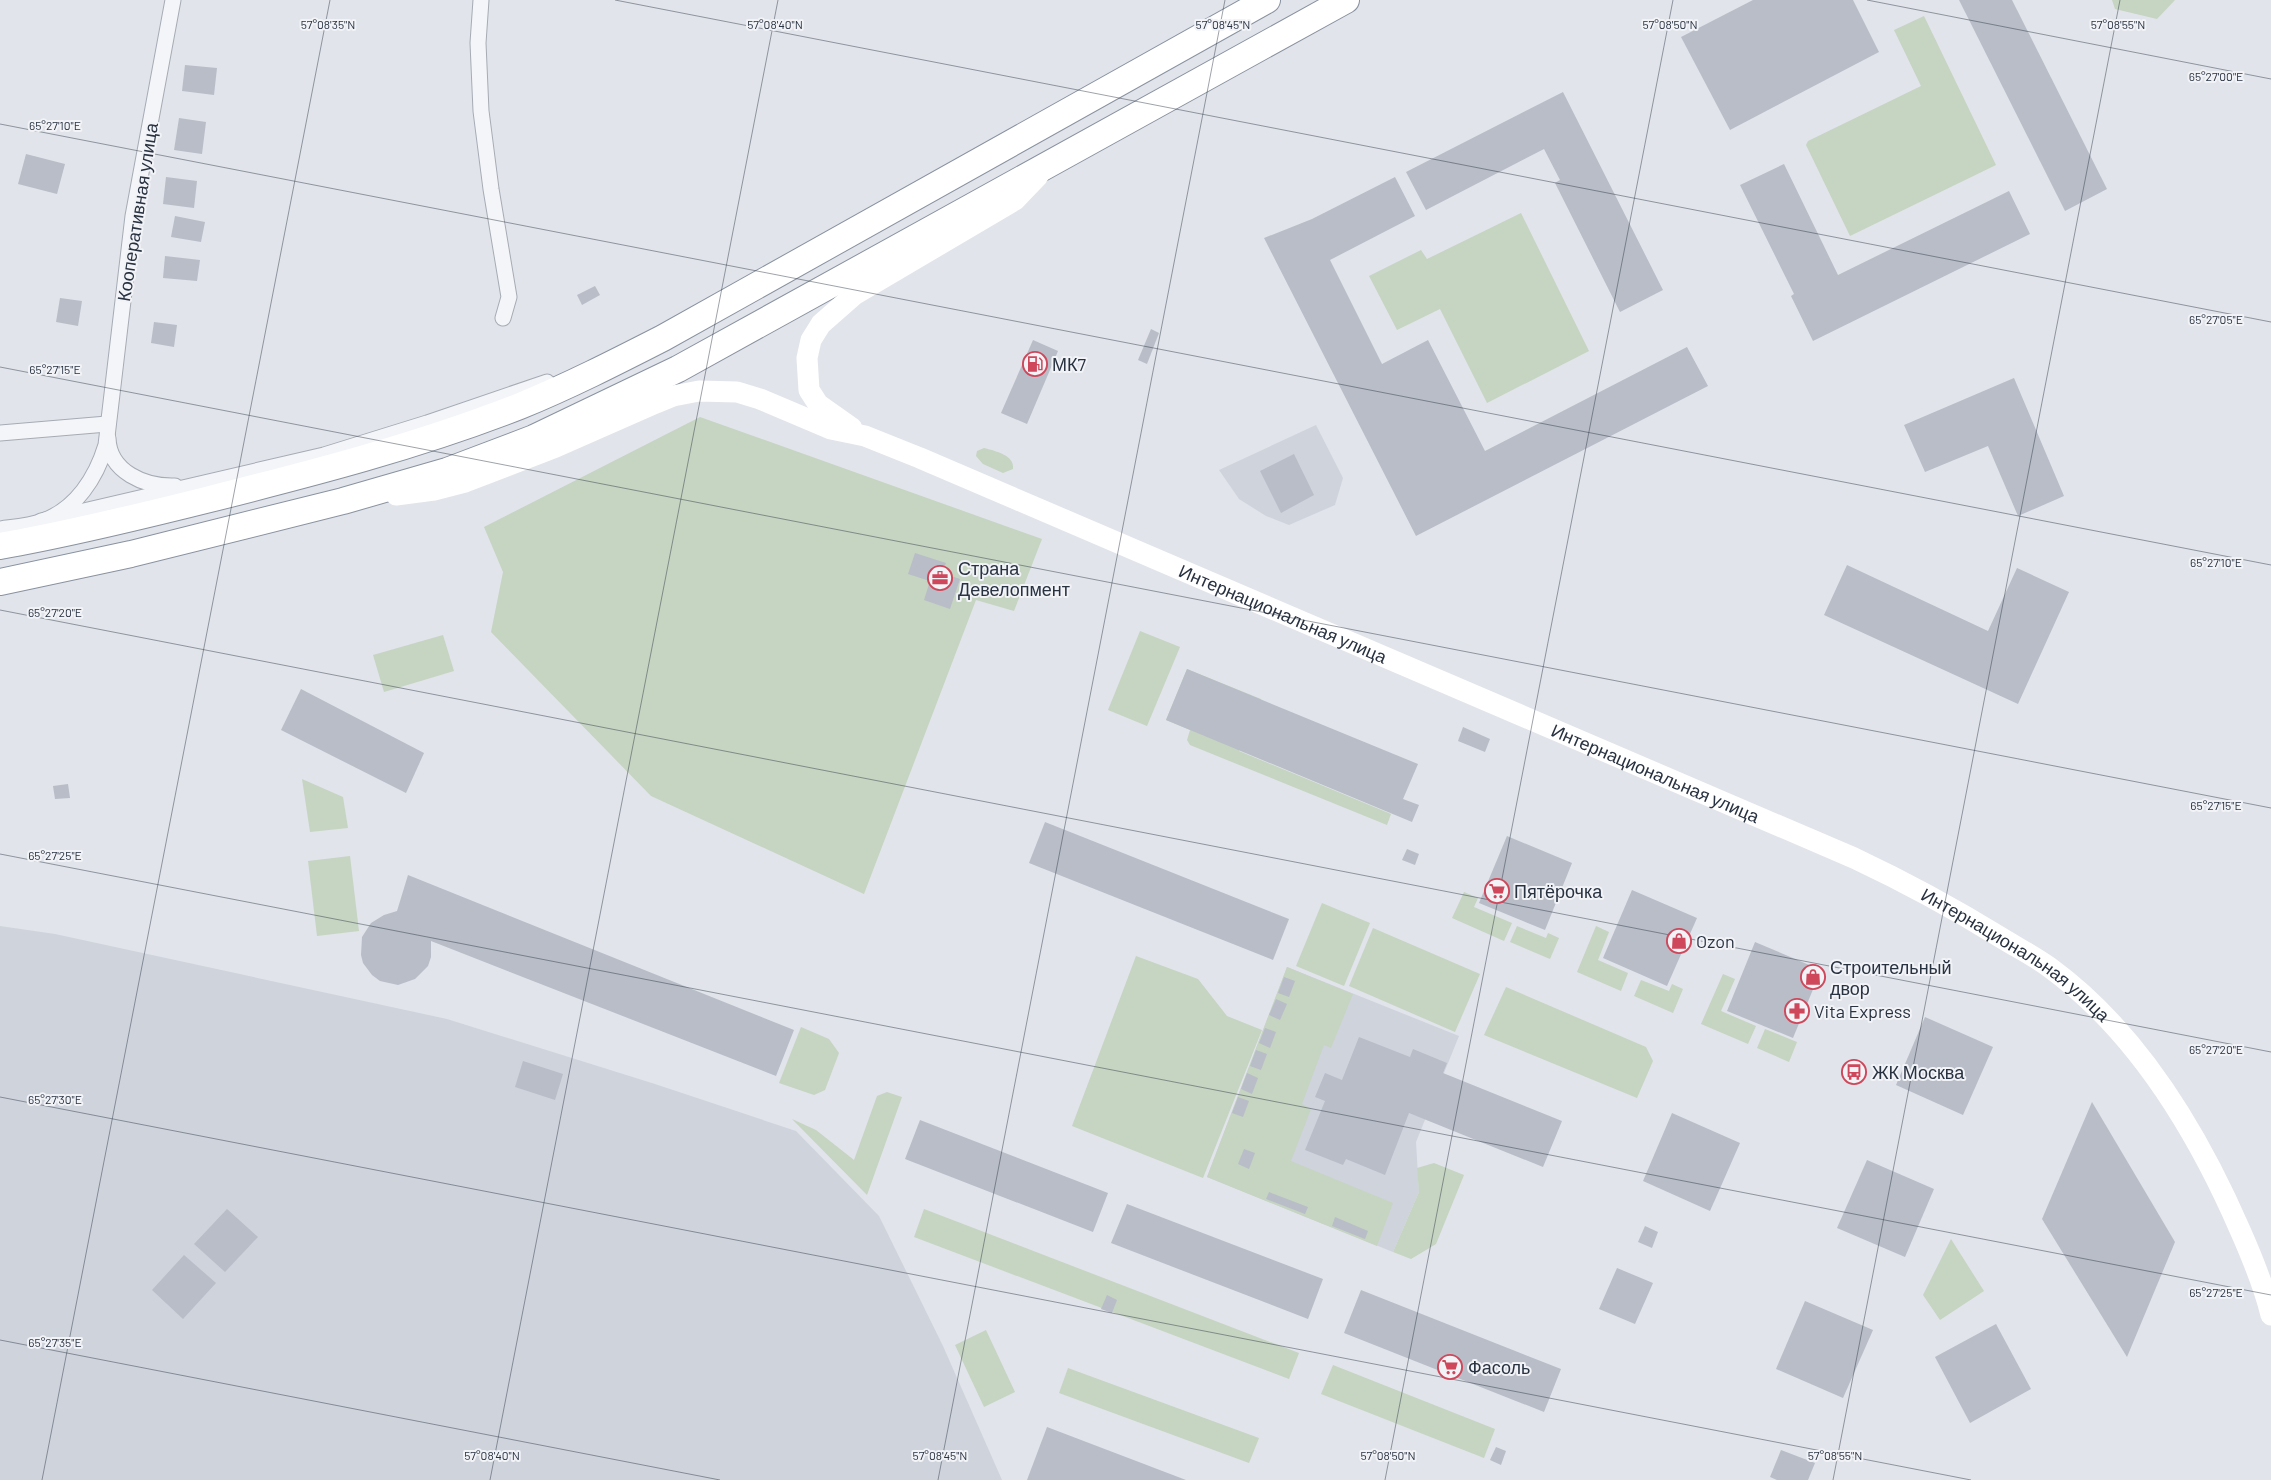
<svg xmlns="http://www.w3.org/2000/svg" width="2271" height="1480" viewBox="0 0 2271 1480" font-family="Barlow,sans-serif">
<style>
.built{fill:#cfd3dc}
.green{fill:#c6d4c2}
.building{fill:#b8bdc7}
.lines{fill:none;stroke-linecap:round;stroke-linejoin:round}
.street-casing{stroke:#a6abb4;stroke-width:17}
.highway-casing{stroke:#8992a0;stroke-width:28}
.street{stroke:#f4f5f8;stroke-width:15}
.secondary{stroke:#fff;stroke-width:21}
.highway{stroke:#fff;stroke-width:26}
.ticks{fill:none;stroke:#293241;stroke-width:1;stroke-opacity:0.45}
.labels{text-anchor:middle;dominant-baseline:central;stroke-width:4;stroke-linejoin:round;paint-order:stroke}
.street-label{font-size:18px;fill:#293241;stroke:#f1f3f7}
.poi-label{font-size:18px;fill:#293241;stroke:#f1f3f7;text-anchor:start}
.ticks-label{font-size:12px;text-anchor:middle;fill:#293241;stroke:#f1f3f7;stroke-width:4;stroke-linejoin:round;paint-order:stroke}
</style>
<rect width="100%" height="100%" fill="#e1e4ea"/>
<g class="built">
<path d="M1316,425L1343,478L1335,505L1289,525L1266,516L1239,499L1219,470Z"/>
<path d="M0,926L55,934L447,1019L655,1084L796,1131L879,1216L943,1346L1002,1480H0Z"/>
<path d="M1287,967L1459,1036L1416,1142L1419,1192L1393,1252L1207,1177Z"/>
</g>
<g class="green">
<path d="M2112,0H2175L2157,19L2115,9Z"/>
<path d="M1924,16L1996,165L1850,236L1806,145L1808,141L1921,86L1894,30Z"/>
<path d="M1521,213L1589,351L1487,403L1440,309L1397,330L1369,276L1421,250L1427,259Z"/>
<path d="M700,417L1042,539L1014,611L976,600L864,894L651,796L491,632L503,572L484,527Z"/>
<path d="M984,448C995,451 1015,455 1013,469L1003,473L983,464L976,456L977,451Z"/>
<path d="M1140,631L1180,647L1147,726L1108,710Z"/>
<path d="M443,635L454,671L384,692L373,655Z"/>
<path d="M1187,669L1261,699L1239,751L1391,814L1387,825L1190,745L1187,740L1190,730L1166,720Z"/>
<path d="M302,779L343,797L348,828L310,832Z"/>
<path d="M350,856L359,931L317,936L308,861Z"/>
<path d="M1464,892L1478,898L1474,907L1512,923L1504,941L1452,918Z"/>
<path d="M1322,903L1370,923L1344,986L1296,966Z"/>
<path d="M1517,926L1546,938L1548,933L1559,938L1550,959L1510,942Z"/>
<path d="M1596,926L1609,932L1598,960L1628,973L1621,991L1577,972Z"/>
<path d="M1373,928L1480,974L1455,1032L1349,986Z"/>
<path d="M1136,956L1198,979L1227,1016L1262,1030L1203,1178L1072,1126Z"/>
<path d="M1287,967L1353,994L1331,1048L1324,1045L1302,1104L1311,1109L1291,1161L1393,1203L1377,1246L1207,1177Z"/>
<path d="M1723,974L1735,979L1721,1011L1756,1026L1748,1044L1701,1024Z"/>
<path d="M1641,980L1669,991L1672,984L1683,989L1673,1013L1634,996Z"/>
<path d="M1506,987L1646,1047L1653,1061L1637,1098L1484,1035Z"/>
<path d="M801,1027L829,1039L839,1053L825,1090L814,1095L779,1083Z"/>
<path d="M1765,1029L1797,1042L1789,1062L1757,1048Z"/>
<path d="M887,1092L902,1097L867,1195L792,1119L816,1130L854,1160L877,1096Z"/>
<path d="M1434,1163L1464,1175L1436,1244L1411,1259L1393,1252L1419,1192L1417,1168Z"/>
<path d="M924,1209L1299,1353L1289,1379L914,1237Z"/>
<path d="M1951,1239L1984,1291L1940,1320L1923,1295Z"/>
<path d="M986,1330L1015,1392L984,1407L955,1345Z"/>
<path d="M1333,1365L1495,1429L1484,1458L1321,1394Z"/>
<path d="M1068,1368L1259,1438L1249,1463L1059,1393Z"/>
</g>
<g class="building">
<path d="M1753,0H1853L1879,52L1730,130L1681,37Z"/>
<path d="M1959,0H2012L2107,189L2065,211Z"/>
<path d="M185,65L217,68L214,95L182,91Z"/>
<path d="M1563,92L1663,290L1620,312L1555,183L1560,180L1544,149L1426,210L1406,172Z"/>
<path d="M179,118L206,122L202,154L174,150Z"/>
<path d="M26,154L65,164L57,194L18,184Z"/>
<path d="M1784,164L1838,275L2009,191L2030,234L1813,341L1791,296L1794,294L1740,185Z"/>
<path d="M166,177L197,181L194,208L163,204Z"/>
<path d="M1395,177L1415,216L1330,260L1382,364L1428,340L1485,451L1687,347L1708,386L1416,536L1264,238L1312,219Z"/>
<path d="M175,216L205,222L201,242L171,237Z"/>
<path d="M165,256L200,260L197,281L163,278Z"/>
<path d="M595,286L600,295L582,305L577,295Z"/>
<path d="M60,298L82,301L78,326L56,322Z"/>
<path d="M154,322L177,325L174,347L151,343Z"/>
<path d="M1151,329L1159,333L1147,364L1138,360Z"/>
<path d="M1033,340L1058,351L1027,424L1001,413Z"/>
<path d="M2014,378L2064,496L2018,516L1988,446L1925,472L1904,425Z"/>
<path d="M1294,454L1314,495L1281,513L1260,471Z"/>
<path d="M915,553L946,563L942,573L960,579L950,609L924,600L930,581L908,574Z"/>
<path d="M1847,565L1988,631L2017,568L2069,592L2018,704L1824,615Z"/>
<path d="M1187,669L1418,764L1403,799L1419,805L1412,822L1166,720Z"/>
<path d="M301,689L424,753L406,793L281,730Z"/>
<path d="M1463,727L1490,739L1485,752L1458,741Z"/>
<path d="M68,784L70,798L55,799L53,786Z"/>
<path d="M1045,822L1289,919L1273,960L1029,863Z"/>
<path d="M1507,836L1572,863L1545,930L1479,903Z"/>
<path d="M1407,849L1419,854L1415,865L1402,860Z"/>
<path d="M408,875L794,1030L776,1076L431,941V957L428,966L415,979L398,985L380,981L372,975L363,963L361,955L362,937L371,923L384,915L397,911Z"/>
<path d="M1632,890L1697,918L1667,986L1603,958Z"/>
<path d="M1755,942L1821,970L1793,1038L1727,1011Z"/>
<path d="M1284,977L1295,981L1289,997L1278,993Z"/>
<path d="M1276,999L1287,1004L1280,1020L1269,1015Z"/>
<path d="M1925,1017L1993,1047L1963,1115L1896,1085Z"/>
<path d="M1265,1028L1276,1032L1270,1048L1259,1043Z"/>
<path d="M1359,1037L1410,1057L1413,1049L1447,1063L1443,1073L1562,1121L1543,1167L1409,1113L1385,1175L1346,1159L1343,1165L1305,1150L1325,1101L1315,1097L1325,1073L1342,1080Z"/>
<path d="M1256,1050L1267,1054L1261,1070L1250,1066Z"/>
<path d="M523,1061L563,1074L555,1100L515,1087Z"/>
<path d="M1247,1073L1258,1078L1252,1094L1241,1089Z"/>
<path d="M1238,1097L1249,1101L1243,1117L1232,1113Z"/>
<path d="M2092,1102L2175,1242L2127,1357L2042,1219Z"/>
<path d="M1672,1113L1740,1143L1710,1211L1643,1181Z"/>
<path d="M920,1120L1108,1193L1093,1232L905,1159Z"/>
<path d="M1244,1149L1255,1153L1249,1169L1238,1164Z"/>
<path d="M1867,1160L1934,1189L1905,1257L1837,1228Z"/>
<path d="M1269,1192L1308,1207L1305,1214L1266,1199Z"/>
<path d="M1127,1204L1323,1279L1308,1319L1111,1243Z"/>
<path d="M227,1209L258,1237L225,1272L194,1244Z"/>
<path d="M1335,1217L1368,1231L1365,1239L1332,1226Z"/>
<path d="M1645,1226L1658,1232L1652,1248L1638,1242Z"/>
<path d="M184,1255L216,1283L183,1319L152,1290Z"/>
<path d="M1617,1268L1653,1283L1635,1324L1599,1309Z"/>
<path d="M1361,1290L1561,1369L1544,1412L1344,1333Z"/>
<path d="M1107,1295L1117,1300L1112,1313L1101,1309Z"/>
<path d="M1805,1301L1873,1330L1843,1398L1776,1369Z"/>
<path d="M1996,1324L2031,1389L1970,1423L1935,1357Z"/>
<path d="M1047,1427L1186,1480H1027Z"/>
<path d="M1496,1447L1506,1451L1501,1465L1490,1460Z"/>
<path d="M1781,1450L1815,1463L1808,1480H1777L1770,1477Z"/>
</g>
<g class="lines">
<defs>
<g id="street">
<path d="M481,0L478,43L481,111L491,189L509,297L503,318"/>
<path d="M0,433L107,424"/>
<path d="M108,438C109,472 145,487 175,486"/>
<path d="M41,521L324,455L427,423L547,382"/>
<path d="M0,529C14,527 29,526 43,521C76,509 96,478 106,445L133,216L173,0"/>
</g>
<g id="highway">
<path d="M0,546C69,534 138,517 206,500C313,473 418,446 520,406C569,386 616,362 663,338L1267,0"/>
<path d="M0,582L131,554L343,501L447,471L534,438L678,369L1346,0"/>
</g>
</defs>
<use href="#street" class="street-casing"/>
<use href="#highway" class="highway-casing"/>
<use href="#street" class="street"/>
<g class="secondary">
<path d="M852,428L818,404L809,390L807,358L811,340L821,324L854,295L1015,200L1038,176"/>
<path id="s1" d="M396,495L434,490L465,482L556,447L656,403L673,396L699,391L737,392L760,399L831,429L865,436L920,458L1854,858C1905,882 1953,908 2000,937C2016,947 2034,956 2049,967C2137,1031 2197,1131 2240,1230C2252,1257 2264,1286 2271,1315"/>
</g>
<use href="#highway" class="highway"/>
</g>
<path class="ticks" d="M615,0L2271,322M1867,0L2271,79M0,124L2271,565M0,367L2271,808M0,610L2271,1052M0,854L2271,1295M0,1097L1971,1480M0,1340L720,1480M42,1480L330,0M490,1480L778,0M938,1480L1225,0M1385,1480L1673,0M1833,1480L2120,0"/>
<defs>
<symbol id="fuel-ring" viewBox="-11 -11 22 22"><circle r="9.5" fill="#f1f3f7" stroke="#ce475a" stroke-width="1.5"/><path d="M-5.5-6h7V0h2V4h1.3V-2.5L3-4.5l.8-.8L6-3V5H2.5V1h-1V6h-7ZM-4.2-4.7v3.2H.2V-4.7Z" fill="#ce475a"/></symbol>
<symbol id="office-ring" viewBox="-11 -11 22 22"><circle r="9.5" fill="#f1f3f7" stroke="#ce475a" stroke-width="1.5"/><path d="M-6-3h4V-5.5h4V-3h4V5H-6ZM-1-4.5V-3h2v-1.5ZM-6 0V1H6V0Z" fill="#ce475a"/></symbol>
<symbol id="supermarket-ring" viewBox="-11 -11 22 22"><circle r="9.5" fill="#f1f3f7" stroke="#ce475a" stroke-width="1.5"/><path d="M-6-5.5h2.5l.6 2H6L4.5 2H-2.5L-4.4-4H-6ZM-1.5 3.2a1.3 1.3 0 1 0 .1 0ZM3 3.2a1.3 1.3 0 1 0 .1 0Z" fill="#ce475a"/></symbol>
<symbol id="shop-ring" viewBox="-11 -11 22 22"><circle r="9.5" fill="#f1f3f7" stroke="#ce475a" stroke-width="1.5"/><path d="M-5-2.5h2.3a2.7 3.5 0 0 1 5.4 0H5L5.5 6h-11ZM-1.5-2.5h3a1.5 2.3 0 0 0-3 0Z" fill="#ce475a"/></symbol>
<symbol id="pharmacy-ring" viewBox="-11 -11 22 22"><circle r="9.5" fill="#f1f3f7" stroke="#ce475a" stroke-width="1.5"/><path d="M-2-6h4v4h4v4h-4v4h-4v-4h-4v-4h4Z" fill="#ce475a"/></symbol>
<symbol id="bus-ring" viewBox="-11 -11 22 22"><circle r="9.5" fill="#f1f3f7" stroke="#ce475a" stroke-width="1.5"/><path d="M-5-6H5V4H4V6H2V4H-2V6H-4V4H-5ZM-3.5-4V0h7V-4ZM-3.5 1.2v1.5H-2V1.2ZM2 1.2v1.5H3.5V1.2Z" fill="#ce475a"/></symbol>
</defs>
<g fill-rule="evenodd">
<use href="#fuel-ring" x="1021" y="350" width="28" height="28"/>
<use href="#office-ring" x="926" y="564" width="28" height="28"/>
<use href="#supermarket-ring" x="1483" y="877" width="28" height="28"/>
<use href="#shop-ring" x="1665" y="927" width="28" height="28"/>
<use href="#shop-ring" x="1799" y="963" width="28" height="28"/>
<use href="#pharmacy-ring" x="1783" y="997" width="28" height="28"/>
<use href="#bus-ring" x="1840" y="1058" width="28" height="28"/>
<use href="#supermarket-ring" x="1436" y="1353" width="28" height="28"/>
</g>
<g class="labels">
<g class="street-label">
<text transform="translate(137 212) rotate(-81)">Кооперативная улица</text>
<text stroke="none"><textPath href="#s1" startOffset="950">Интернациональная улица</textPath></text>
<text stroke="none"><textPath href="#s1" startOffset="1355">Интернациональная улица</textPath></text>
<text stroke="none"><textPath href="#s1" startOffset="1760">Интернациональная улица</textPath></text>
</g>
<g class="poi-label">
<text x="1052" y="364">МК7</text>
<text x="958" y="568">Страна<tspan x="958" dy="21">Девелопмент</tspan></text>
<text x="1514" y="891">Пятёрочка</text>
<text x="1696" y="941">Ozon</text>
<text x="1830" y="967">Строительный<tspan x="1830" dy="21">двор</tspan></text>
<text x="1814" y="1011">Vita Express</text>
<text x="1872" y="1072">ЖК Москва</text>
<text x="1468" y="1367">Фасоль</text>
</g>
</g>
<g class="ticks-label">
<text x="1670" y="29">57°08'50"N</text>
<text x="2118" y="29">57°08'55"N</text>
<text x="328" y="29">57°08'35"N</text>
<text x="775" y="29">57°08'40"N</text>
<text x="1223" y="29">57°08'45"N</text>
<text x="2216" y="81">65°27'00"E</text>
<text x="55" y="130">65°27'10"E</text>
<text x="2216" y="324">65°27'05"E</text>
<text x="55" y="374">65°27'15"E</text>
<text x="2216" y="567">65°27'10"E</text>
<text x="55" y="617">65°27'20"E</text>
<text x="2216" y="810">65°27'15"E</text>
<text x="55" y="860">65°27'25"E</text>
<text x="2216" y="1054">65°27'20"E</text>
<text x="55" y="1104">65°27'30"E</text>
<text x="2216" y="1297">65°27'25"E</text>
<text x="55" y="1347">65°27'35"E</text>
<text x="492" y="1460">57°08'40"N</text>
<text x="940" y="1460">57°08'45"N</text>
<text x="1388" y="1460">57°08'50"N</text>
<text x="1835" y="1460">57°08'55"N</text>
</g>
</svg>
